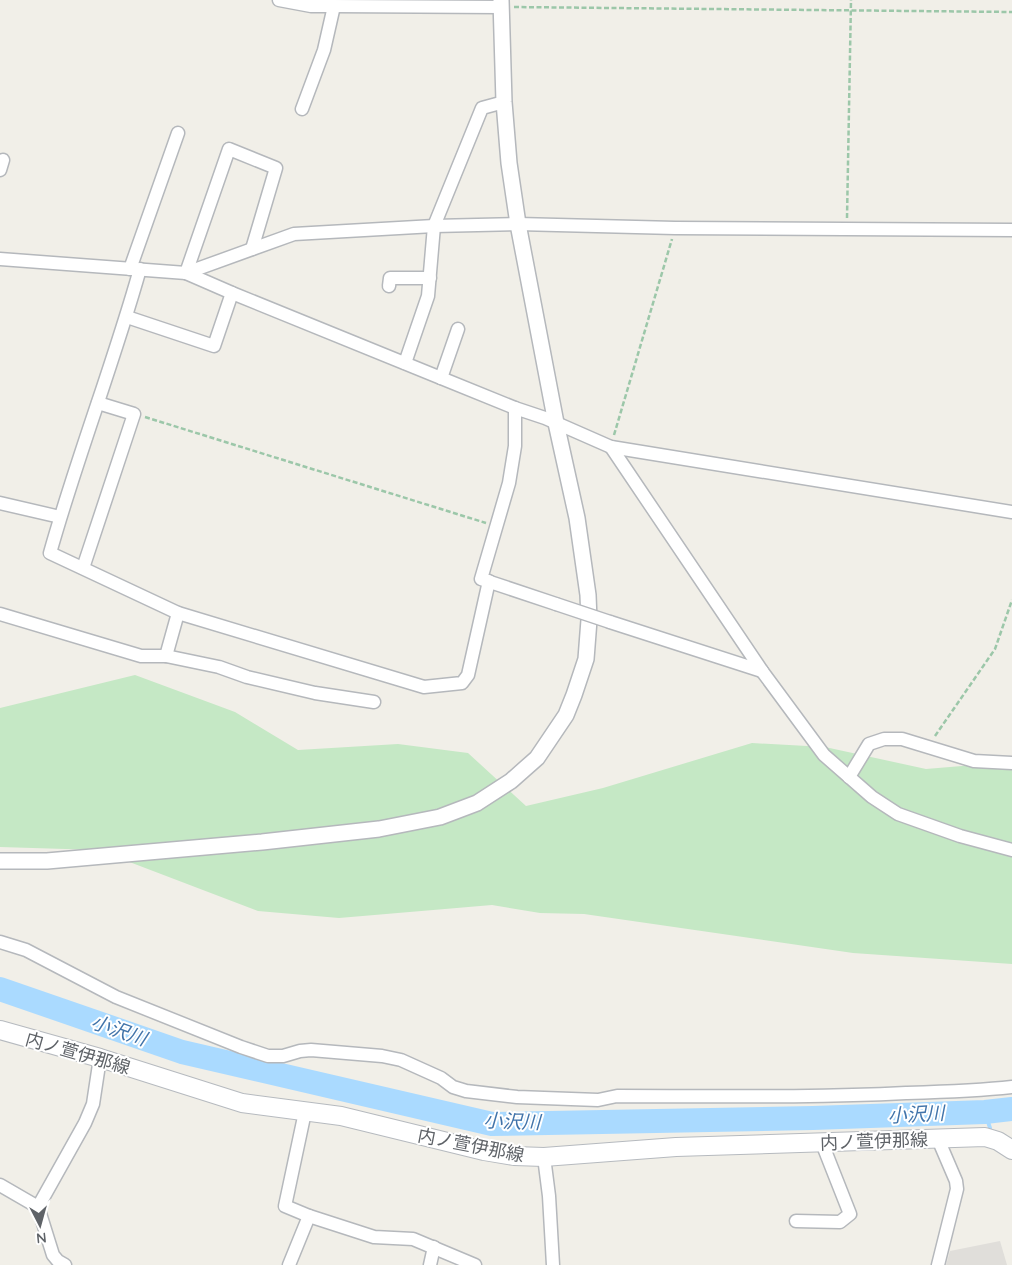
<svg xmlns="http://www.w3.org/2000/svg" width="1012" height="1265" viewBox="0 0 1012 1265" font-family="Quicksand,'Noto Sans JP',sans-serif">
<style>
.industrial{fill:#e0deda}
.green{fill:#c5e8c5}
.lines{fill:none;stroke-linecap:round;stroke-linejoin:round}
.stream{stroke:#aadaff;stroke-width:4}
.river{stroke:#aadaff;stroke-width:24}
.minor-casing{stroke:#b5b8bc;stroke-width:15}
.tertiary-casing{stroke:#b5b8bc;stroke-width:18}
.secondary-casing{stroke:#b6babf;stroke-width:20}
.path{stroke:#9cc7a9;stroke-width:2.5;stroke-dasharray:5 2.5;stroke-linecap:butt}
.minor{stroke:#fff;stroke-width:12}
.tertiary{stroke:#fff;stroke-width:15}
.secondary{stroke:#fff;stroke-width:18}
.minor-bridge-casing{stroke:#b5b8bc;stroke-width:15;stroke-linecap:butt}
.minor-bridge{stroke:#fff;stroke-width:12}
.labels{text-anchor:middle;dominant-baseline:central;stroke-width:4;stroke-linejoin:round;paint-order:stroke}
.street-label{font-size:18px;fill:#5f6368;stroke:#fff}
.water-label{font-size:19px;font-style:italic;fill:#4174aa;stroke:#fff}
</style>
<rect width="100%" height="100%" fill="#f1efe8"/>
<path class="industrial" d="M1000,1241L1007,1265H946L950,1251Z"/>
<path class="green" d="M135,675L235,712L298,750L398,744L468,753L526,806L603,788L752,743L825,747L926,769L998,763L1012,757V964L853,953L584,914L540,913L492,905L339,918L258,911L98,850L0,847V708Z"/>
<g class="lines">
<path class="stream" d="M985,1112L990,1128"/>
<path class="river" d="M0,989L182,1052L492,1124L813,1118L985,1112L1012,1109"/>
<defs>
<g id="minor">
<path d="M279,0L311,6H334L501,7"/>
<path d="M302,109L324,50L334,6"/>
<path d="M0,170L3,160"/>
<path d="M0,259L186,273L294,234L434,226L518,224L675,228L1012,230"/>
<path d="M130,269L178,133"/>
<path d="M140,269C113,365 77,457 50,553L178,613L424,687L462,683L468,675L489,581"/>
<path d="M186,273L232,293L441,378L515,408L545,418L611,447L1012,512"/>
<path d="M186,273L229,149L276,168L252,249"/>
<path d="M389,286L390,278H430"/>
<path d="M127,317L214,346L232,293"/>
<path d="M405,363L428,296L434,226L482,108L504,102"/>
<path d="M441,378L458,329"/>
<path d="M515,408V446L509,483L481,579L556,604"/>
<path d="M611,447L762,671L824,755L872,797L898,814L960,836L1012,850"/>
<path d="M0,503L60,517"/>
<path d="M83,568L134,414L98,403"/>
<path d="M0,614L141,656H166L178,613"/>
<path d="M610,622L762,671"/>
<path d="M166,656L219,667L247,677L315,693L374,702"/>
<path d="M849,777L869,744L884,739H902L974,761L1012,763"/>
<path d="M0,942L26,950L116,997L241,1047L268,1056H283L300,1051L311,1050L382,1056L401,1060L441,1078L453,1087L466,1091L517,1097L598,1100L617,1096C713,1096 810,1098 906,1093C941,1092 977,1091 1012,1087"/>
<path d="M305,1112L285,1206L309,1216"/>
<path d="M544,1157L549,1196L553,1265"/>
<path d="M0,1185L38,1207"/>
<path d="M796,1221L840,1222L850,1214L822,1143"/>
<path d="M65,1265L58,1261L53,1255L38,1207L85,1123L93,1104L100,1058"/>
<path d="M289,1265L309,1216L374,1237L413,1239L475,1265"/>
<path d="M430,1265L434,1247"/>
<path d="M938,1265L957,1189L956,1181L938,1139"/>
</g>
<path id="tertiary" d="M0,861H47L262,842L379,829L440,817L477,803L511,781L537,758L566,715L574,695L586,659L589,620L588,595L577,518L556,423L518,224L509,163L504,102L501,0"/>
<path id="secondary" d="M0,1030L100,1058L242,1103L341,1116L484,1151L514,1156L544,1157L676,1147L985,1137L998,1141L1012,1150"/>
</defs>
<use href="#minor" class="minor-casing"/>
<use href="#tertiary" class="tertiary-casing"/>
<use href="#secondary" class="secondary-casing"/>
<g class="path">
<path d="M514,7L1012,12"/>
<path d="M847,218L851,0"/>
<path d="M145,417L486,523"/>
<path d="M614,435L672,239"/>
<path d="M935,736L995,649L1012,600"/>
</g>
<use href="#minor" class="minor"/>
<use href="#tertiary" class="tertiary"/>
<use href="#secondary" class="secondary"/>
<defs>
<path id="minor-bridge" d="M556,604L610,622"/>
</defs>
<use href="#minor-bridge" class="minor-bridge-casing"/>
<use href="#minor-bridge" class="minor-bridge"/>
</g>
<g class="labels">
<g class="street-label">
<text transform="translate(78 1053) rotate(16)">内ノ萱伊那線</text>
<text transform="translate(874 1141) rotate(-2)">内ノ萱伊那線</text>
<text transform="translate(471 1145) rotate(11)">内ノ萱伊那線</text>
</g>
<g class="water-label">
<text transform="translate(119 1030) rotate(19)">小沢川</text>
<text transform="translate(916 1114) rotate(-3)">小沢川</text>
<text transform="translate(512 1121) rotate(2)">小沢川</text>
</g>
</g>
<g transform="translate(40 1225) rotate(174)" stroke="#ffffff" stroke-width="4" paint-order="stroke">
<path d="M0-4L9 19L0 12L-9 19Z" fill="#5f6368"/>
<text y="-8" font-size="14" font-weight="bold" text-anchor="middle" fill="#5f6368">N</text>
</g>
</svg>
